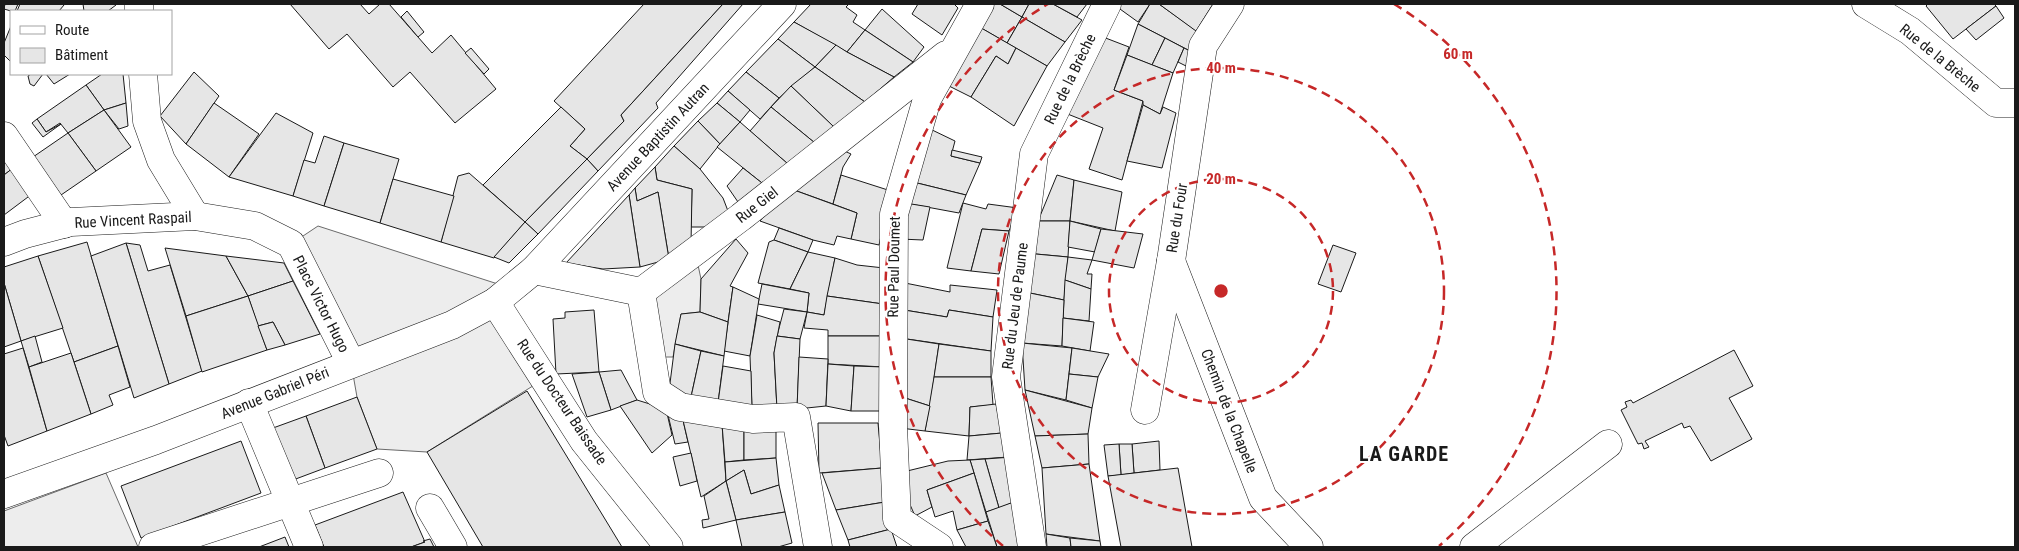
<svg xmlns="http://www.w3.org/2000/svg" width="2019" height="551" viewBox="0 0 2019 551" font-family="'Roboto Condensed',sans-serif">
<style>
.built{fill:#ededed;stroke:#6a6a6a}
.building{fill:#e6e6e6;stroke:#1a1a1a}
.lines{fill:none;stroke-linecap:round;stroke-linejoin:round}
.minor-casing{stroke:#1a1a1a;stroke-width:29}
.minor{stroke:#fff;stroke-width:28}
.ring{fill:none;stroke:#c62828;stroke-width:2.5;stroke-dasharray:9 6}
.labels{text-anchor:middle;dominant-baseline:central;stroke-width:4;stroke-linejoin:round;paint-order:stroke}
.street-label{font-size:15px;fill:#1a1a1a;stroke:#fff}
.district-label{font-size:20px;font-weight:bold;letter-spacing:1px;fill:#1a1a1a;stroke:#fff}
.centre{fill:#c62828;stroke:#fff;stroke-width:2.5}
.ring-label{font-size:15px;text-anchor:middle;font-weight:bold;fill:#c62828;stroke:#fff;stroke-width:4;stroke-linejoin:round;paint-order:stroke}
</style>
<rect width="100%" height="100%" fill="#fff"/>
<g class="built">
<path d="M318,226L501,285L456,313L346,352L291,244Z"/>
<path d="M695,251L701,279L700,312L681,314L673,357H652L641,292Z"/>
<path d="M495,302L544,379L427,452L377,449L357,397L351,363Z"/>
<path d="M106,473L138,547H4V511Z"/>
</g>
<g class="building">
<path d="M5,4H18L15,11H11L4,9Z"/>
<path d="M20,4H62L64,5L59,11H17Z"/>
<path d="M83,4H116V5L108,11H84Z"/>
<path d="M290,4H360L369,14L380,4H389L432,53L451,35L496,89L455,123L410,72L393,87L347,34L329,49Z"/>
<path d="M644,4H723L621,115L624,121L587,159L570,146L585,129L554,101Z"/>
<path d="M723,4H743L656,103L658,108L598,171L587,159L624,121L621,115Z"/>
<path d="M811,4H849L846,7L857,15L853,22L865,30L847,52L794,22Z"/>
<path d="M918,4H954L958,8L942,35L912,14Z"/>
<path d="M988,4H1000L1022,17L1007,43L976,25Z"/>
<path d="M1000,4H1029L1022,17Z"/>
<path d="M1029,4H1053L1082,20L1065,42L1022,17Z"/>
<path d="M1053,4H1087L1077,17Z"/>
<path d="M1113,4H1150L1138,22Z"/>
<path d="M1150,4H1159L1201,34L1192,52L1138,24Z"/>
<path d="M1159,4H1213L1196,31Z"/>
<path d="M1928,4H1994L1996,6L1953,39L1926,6Z"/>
<path d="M1996,6L2004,18L1976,40L1966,29Z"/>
<path d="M882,9L924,47L913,62L865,30Z"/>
<path d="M407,11L424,32L418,37L401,17Z"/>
<path d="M1022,17L1065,42L1047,66L1007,43Z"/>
<path d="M794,22L836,45L815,67L778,39Z"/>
<path d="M1138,24L1165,38L1152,65L1127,55Z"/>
<path d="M976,25L1016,48L1008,64L996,56L971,97L949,86Z"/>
<path d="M11,26V62L4,55V43Z"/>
<path d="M865,30L913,62L894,77L847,52Z"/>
<path d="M1103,37L1129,47L1114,90L1143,101L1122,180L1089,169L1103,128L1065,113Z"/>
<path d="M1165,38L1184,48L1173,73L1152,65Z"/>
<path d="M778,39L815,67L779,98L746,72Z"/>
<path d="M836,45L847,52L894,77L865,102L815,67Z"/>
<path d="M471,48L489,69L484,74L465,53Z"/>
<path d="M1016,48L1047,66L1014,126L971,97L996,56L1008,64Z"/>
<path d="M1184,48L1192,52L1186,66L1178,62Z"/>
<path d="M1127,55L1173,73L1160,114L1143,105V101L1114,90Z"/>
<path d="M815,67L865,102L834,127L791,86Z"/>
<path d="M194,72L219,96L186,144L160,116Z"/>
<path d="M746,72L779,98L760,119L728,91Z"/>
<path d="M31,74H43L34,86L30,84L28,76Z"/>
<path d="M46,74H70L54,84Z"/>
<path d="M102,74H123L126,103L104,110L86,85Z"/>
<path d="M86,85L104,110L68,133L60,123L46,132L37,119Z"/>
<path d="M791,86L834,127L815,143L771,107Z"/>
<path d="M728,91L750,110L740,122L717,103Z"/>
<path d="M126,103L128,126L119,129L104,110Z"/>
<path d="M214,103L259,134L229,177L186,144Z"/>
<path d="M717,103L740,122L720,144L698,121Z"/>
<path d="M1143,105L1160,114L1163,107L1176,113L1162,168L1127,161Z"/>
<path d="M561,107L585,129L570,146L587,159L525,222L483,185Z"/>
<path d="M771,107L815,143L788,164L750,131Z"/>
<path d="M104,110L131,147L96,171L68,133Z"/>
<path d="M276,113L313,133L293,196L229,177Z"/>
<path d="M37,119L46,132L61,124L43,137L32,123Z"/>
<path d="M698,121L720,144L700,169L674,146Z"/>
<path d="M740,122L788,164L762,183L717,147Z"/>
<path d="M928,128L955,141L951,156L980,163L966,195L909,181Z"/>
<path d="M68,133L96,171L61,195L33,157Z"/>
<path d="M324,136L344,143L324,206L293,196L304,160L315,163Z"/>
<path d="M344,143L399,159L380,223L324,206Z"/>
<path d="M674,146L700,169L723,198L728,211L707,227H691L692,189L657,180L655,167Z"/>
<path d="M836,147L851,154L843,167L833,204L794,190Z"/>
<path d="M952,150L982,157L980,163L951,156Z"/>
<path d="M4,156L13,168L4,175Z"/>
<path d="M587,159L598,171L538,234L525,222Z"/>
<path d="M655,167L657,180L692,189L691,245L669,259L658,192L637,201L635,188Z"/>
<path d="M13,168L32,194L4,215V175Z"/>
<path d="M743,168L762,183L738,202L727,186Z"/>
<path d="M469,173L525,222L494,258L441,242L458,176Z"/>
<path d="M841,175L891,191L879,245L851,239L857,213L833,204Z"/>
<path d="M1057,175L1074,180L1070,221H1038Z"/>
<path d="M393,179L454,196L441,242L380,223Z"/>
<path d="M1074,180L1122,192L1115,231L1070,221Z"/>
<path d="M909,181L966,195L959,213L905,203Z"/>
<path d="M635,188L637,201L658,192L669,259L640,267L629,195Z"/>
<path d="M794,190L857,213L851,239L837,236L834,245L813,240L760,221L785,192L792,195Z"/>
<path d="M629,195L640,267L603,269L566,263Z"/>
<path d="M905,203L930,207L923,240L900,239Z"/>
<path d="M963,203L986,209L988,204L1018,208L1009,231L982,229L971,271L947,268Z"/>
<path d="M1038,221H1070L1068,257L1025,253Z"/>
<path d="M1070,221L1101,229L1095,252L1068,247Z"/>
<path d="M525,222L538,234L509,263L494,257Z"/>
<path d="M779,228L813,240L808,252L774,240Z"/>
<path d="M982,229L1009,231L999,274L971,271Z"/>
<path d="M1101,229L1143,234L1134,268L1092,260Z"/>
<path d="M736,239L748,253L730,286L733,287L728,322L700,312L701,279Z"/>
<path d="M774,240L808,252L790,289L758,283L769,242Z"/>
<path d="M87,242L118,346L74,362L38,256Z"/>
<path d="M126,243L140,245L148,271L170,265L202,371L169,384Z"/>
<path d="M126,243L169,384L134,398L91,256Z"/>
<path d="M1333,245L1356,253L1341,292L1318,284Z"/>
<path d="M165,248L226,256L248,296L186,316Z"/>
<path d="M808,252L835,258L824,315L807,312L809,293L790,289Z"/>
<path d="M1025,253L1068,257L1064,300L1025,292Z"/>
<path d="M38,256L63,328L21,341L4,283V267Z"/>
<path d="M226,256L284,263L293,281L248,296Z"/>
<path d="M1068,257L1092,260L1087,274H1092L1091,289L1065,280Z"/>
<path d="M835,258L857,265L884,268L883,304L827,296Z"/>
<path d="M1065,280L1091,289L1089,321L1063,318Z"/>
<path d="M293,281L320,334L285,345L273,322L258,326L248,296Z"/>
<path d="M900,282L950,292V285L997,290L993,317L949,310L947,317L898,309Z"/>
<path d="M4,283L21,341L4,347Z"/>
<path d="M762,284L809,293L807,312L758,304Z"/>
<path d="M733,287L759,299L750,356L724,351Z"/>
<path d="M1025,292L1064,300L1062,346L1022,343Z"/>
<path d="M248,296L267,350L202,372L186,316Z"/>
<path d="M827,296L883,304V336H828V330L804,328L807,312L824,315Z"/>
<path d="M784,309L807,312L800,339L777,336Z"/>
<path d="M898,309L947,317L949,310L993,317L991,351L900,338Z"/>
<path d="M594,310L599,372L556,374L553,319L565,318V312Z"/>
<path d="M700,312L728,322L724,356L675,344L681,314Z"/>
<path d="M757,315L780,322L774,353L777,409H752L750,356Z"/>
<path d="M1063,318L1094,322L1090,351L1062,346Z"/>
<path d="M273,322L285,345L267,350L258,326Z"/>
<path d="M35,336L42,362L29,367L21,341Z"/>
<path d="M777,336L800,339L797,409H777L774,353Z"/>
<path d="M828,336H883L884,367L828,364Z"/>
<path d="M900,338L939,344L930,406L902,397Z"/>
<path d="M1022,343L1072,348L1066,400L1025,390Z"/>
<path d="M675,344L701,351L691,397L669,391Z"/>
<path d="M939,344L991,351V377H934Z"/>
<path d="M118,346L130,387L109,395L113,405L91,414L74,362Z"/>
<path d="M23,348L47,431L8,446L4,435V354Z"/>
<path d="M1072,348L1109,354L1098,377L1069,374Z"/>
<path d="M1734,350L1753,386L1729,398L1752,439L1711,461L1690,426L1684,428L1682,423L1645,441L1649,447L1644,449L1642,443L1638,444L1621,410L1627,407L1625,402L1631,400L1633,403Z"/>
<path d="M701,351L724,356L718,403L691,397Z"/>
<path d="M71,353L91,414L47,431L29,367Z"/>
<path d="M799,357L828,359L826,406L797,409Z"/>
<path d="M828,364L854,366L851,411L826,406Z"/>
<path d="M723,366L751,371L752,409L718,403Z"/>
<path d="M854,366L884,367L883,411H851Z"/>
<path d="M621,370L637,400L611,410L599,372Z"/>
<path d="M599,372L611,410L587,417L572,374Z"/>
<path d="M1069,374L1098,377L1092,408L1066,400Z"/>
<path d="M934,377H991L993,405L970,407L969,436L925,431Z"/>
<path d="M1025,390L1092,408L1088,434L1035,436Z"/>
<path d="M527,391L622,547H483L427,452Z"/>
<path d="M357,397L377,449L325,468L306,416Z"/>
<path d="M902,397L930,406L925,431L900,428Z"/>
<path d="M637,400L666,409L672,435L652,453L620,406Z"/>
<path d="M996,404L1002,433L969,436L970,407Z"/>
<path d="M668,415L682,416L688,442L675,444Z"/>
<path d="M306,416L325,468L293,480L273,428Z"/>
<path d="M682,416L722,424L726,481L701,497Z"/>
<path d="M818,423H878L882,468L819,473Z"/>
<path d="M722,424L744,426V460L725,462Z"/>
<path d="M744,426H776V458L744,460Z"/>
<path d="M1002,433L1008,457L967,460L969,436Z"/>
<path d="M1088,434L1089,464L1042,468L1035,436Z"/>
<path d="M241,441L261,493L141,538L121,486Z"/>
<path d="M1159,441L1160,470L1134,473L1132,444Z"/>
<path d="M1119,444H1132L1134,473L1121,475Z"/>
<path d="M1119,444L1121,475L1108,476L1104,445Z"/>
<path d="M691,453L697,481L680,486L673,457Z"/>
<path d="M1012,457L1022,499L999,508L985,459Z"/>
<path d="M776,458L779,485L751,494L744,470L726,481L725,462Z"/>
<path d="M985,459L999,508L986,512L970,460Z"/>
<path d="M970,460L974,473L927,490L932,507L915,516L905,493L903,472L948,461Z"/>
<path d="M1089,464L1100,541L1046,534L1042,468Z"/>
<path d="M882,468L885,502L836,510L822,473Z"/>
<path d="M1178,468L1192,547H1121L1108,476Z"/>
<path d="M744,470L751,494L779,485L785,512L736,520L726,481Z"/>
<path d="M974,473L988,521L957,530L953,511L935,517L927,490Z"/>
<path d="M726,481L736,520L703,528L702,520L709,519L704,496Z"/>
<path d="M403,492L425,542L411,547H324L315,525Z"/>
<path d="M1022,499L1026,547H997L986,512Z"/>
<path d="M885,502L891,529L848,540L836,510Z"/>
<path d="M785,512L792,543L778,547H742L736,520Z"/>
<path d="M988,521L997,547H966L957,530Z"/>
<path d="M891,529L897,547H850L848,540Z"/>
<path d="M1046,534L1070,538L1071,547H1047Z"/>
<path d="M285,537L289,547H259Z"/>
<path d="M1070,538L1100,541L1101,547H1071Z"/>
<path d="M430,539L434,547H411L425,542L423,541Z"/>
</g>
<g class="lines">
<defs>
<g id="minor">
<path d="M139,4V11"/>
<path d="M1866,4L1910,31L1996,103H2015"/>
<path d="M143,74L147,121L161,160L195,216"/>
<path d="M4,136L64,224"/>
<path d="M4,242L25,234L71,222L195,216L255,226L291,244L351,363"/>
<path d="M1171,261L1263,498L1309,547"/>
<path d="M534,270L641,292L741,217L946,55"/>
<path d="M641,292L657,392L680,407L753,419L796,417L818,547"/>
<path d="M495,302L584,441L669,547"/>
<path d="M249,403L309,547"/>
<path d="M1145,410L1171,261L1203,46L1230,4"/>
<path d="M4,494L156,440L452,325L495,302L534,270L782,4"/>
<path d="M430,508L453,547"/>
<path d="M153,547L379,473"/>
<path d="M939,547L897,519L893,426L894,214L927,99L980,4"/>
<path d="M1032,547L1006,377L1034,154L1107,4"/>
<path d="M1474,547L1608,444"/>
</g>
</defs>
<use href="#minor" class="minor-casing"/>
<use href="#minor" class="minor"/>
</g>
<g class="ring">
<circle cx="1221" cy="291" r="112"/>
<circle cx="1221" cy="291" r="223"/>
<path d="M1003 546A335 335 0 0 1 1048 4M1394 4A335 335 0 0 1 1439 546"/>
</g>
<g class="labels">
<g class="street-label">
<text transform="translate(1940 58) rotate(39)">Rue de la Brèche</text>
<text transform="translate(1070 79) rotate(-64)">Rue de la Brèche</text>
<text transform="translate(658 137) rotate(-47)">Avenue Baptistin Autran</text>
<text transform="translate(757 205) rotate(-38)">Rue Giel</text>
<text transform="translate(1177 218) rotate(-81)">Rue du Four</text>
<text transform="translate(133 220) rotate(-3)">Rue Vincent Raspail</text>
<text transform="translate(894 267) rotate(-89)">Rue Paul Doumet</text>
<text transform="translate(321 304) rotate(63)">Place Victor Hugo</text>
<text transform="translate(1015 306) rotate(-83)">Rue du Jeu de Paume</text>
<text transform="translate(275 393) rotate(-22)">Avenue Gabriel Péri</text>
<text transform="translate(562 402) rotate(56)">Rue du Docteur Baissade</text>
<text transform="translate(1229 411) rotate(69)">Chemin de la Chapelle</text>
</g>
<g class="district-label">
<text x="1404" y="454">LA GARDE</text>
</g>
</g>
<circle cx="1221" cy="291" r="8" class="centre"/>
<g class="ring-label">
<text x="1458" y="59">60 m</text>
<text x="1221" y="73">40 m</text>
<text x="1221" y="184">20 m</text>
</g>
<rect width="2019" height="551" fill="none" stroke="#1a1a1a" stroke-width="10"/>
<rect x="10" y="10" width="162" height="65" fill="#ffffff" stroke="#a3a3a3"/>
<rect x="20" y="26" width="25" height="8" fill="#ffffff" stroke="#a3a3a3"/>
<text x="55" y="35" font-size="15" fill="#1a1a1a">Route</text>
<rect x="20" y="48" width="25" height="15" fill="#e6e6e6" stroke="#a3a3a3"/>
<text x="55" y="60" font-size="15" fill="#1a1a1a">Bâtiment</text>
</svg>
